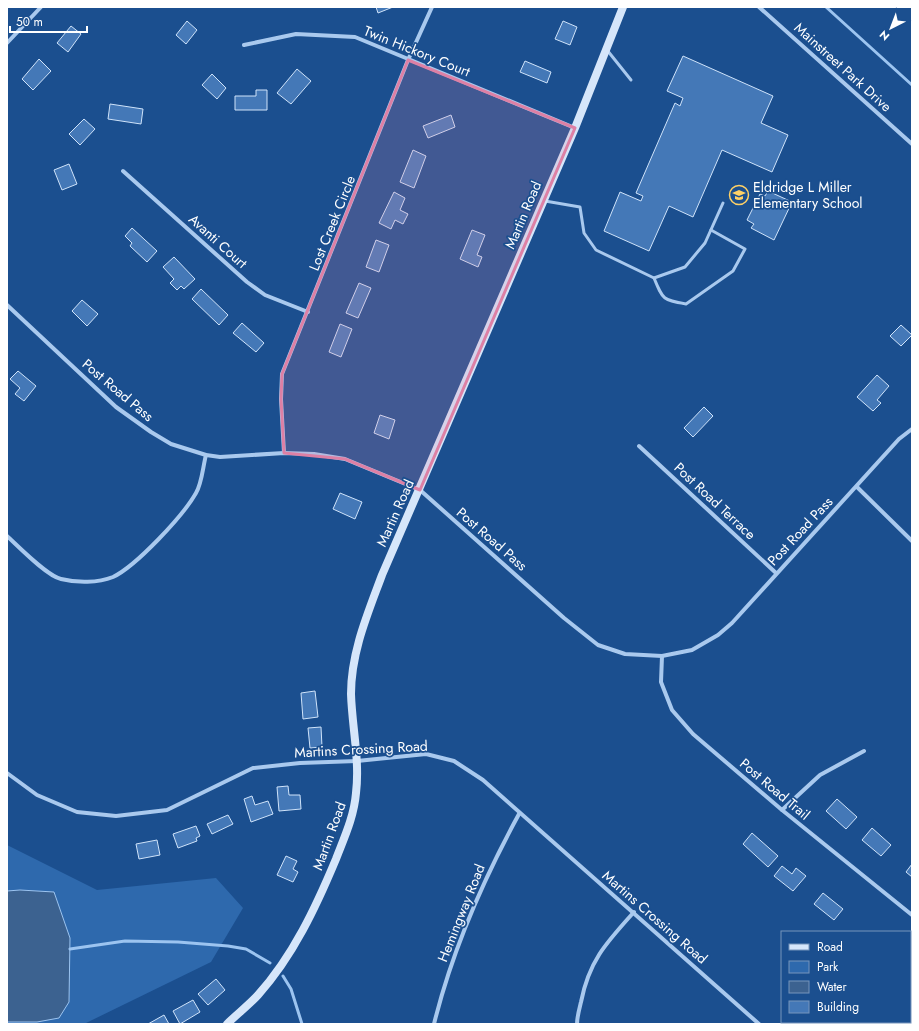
<svg xmlns="http://www.w3.org/2000/svg" width="919" height="1031" viewBox="0 0 919 1031" font-family="Jost,sans-serif">
<style>
.green{fill:#2e69ad}
.water{fill:#3c6290;stroke:#9cc4f0}
.lines{fill:none;stroke-linecap:round;stroke-linejoin:round}
.stream{stroke:#9cc4f0;stroke-width:3}
.building{fill:#4478b7;stroke:#cfe3fa}
.lane{stroke:#a9c9ee;stroke-width:3}
.street{stroke:#a9c9ee;stroke-width:4}
.secondary{stroke:#d6e6fa;stroke-width:8}
.marked{fill:#dd80a5;fill-opacity:0.2;stroke:#dd80a5;stroke-width:3;stroke-linejoin:round}
.labels{text-anchor:middle;dominant-baseline:central;stroke-width:3.5;stroke-linejoin:round;paint-order:stroke}
.street-label{font-size:14px;fill:#fff;stroke:#1b4f8f}
.poi-label{font-size:14px;fill:#fff;stroke:#1b4f8f;text-anchor:start}
</style>
<rect width="100%" height="100%" fill="#1b4f8f"/>
<path class="green" d="M7,845L97,890L216,878L243,908L211,962L84,1024H7Z"/>
<path class="water" d="M20,890L54,892L70,938L69,1002L59,1018L37,1022H7V891Z"/>
<g class="lines">
<g class="stream">
<path d="M826,7L912,85"/>
<path d="M70,949L125,941L178,942L228,946L246,949L270,963"/>
<path d="M283,976L291,989L302,1024"/>
</g>
</g>
<g class="building">
<path d="M376,7H393L378,13Z"/>
<path d="M187,21L197,30L186,44L176,35Z"/>
<path d="M563,21L577,27L570,45L555,39Z"/>
<path d="M71,26L81,34L68,52L57,43Z"/>
<path d="M683,56L773,96L761,123L788,135L772,172L722,150L693,217L669,206L649,251L604,231L620,192L641,201L643,196L636,193L675,103L680,106L683,98L667,91Z"/>
<path d="M39,59L51,71L33,90L22,79Z"/>
<path d="M525,61L551,72L547,83L520,72Z"/>
<path d="M297,69L311,81L291,104L277,93Z"/>
<path d="M212,74L226,88L217,99L202,85Z"/>
<path d="M256,90H267V110H235V96H256Z"/>
<path d="M110,104L143,109L141,124L108,119Z"/>
<path d="M451,115L455,127L428,138L423,126Z"/>
<path d="M84,119L95,129L80,145L69,134Z"/>
<path d="M413,150L426,156L414,188L400,182Z"/>
<path d="M69,164L77,184L62,190L54,170Z"/>
<path d="M768,191L792,202L774,240L751,228L754,224L747,220L760,194L765,196Z"/>
<path d="M394,192L405,198L400,210L408,214L403,224L395,220L391,229L379,223Z"/>
<path d="M132,228L157,251L147,262L130,246L132,243L125,236Z"/>
<path d="M472,230L485,235L477,255L482,257L478,267L460,259Z"/>
<path d="M376,240L389,245L379,272L366,267Z"/>
<path d="M174,257L195,279L184,289L181,286L177,290L170,283L174,279L163,267Z"/>
<path d="M359,283L371,288L358,318L346,313Z"/>
<path d="M201,289L228,315L219,325L192,299Z"/>
<path d="M82,300L98,314L87,326L72,311Z"/>
<path d="M242,323L264,343L256,352L233,333Z"/>
<path d="M340,324L352,329L341,357L329,352Z"/>
<path d="M901,325L912,335L901,346L890,336Z"/>
<path d="M18,371L36,386L24,401L15,394L20,388L10,379Z"/>
<path d="M877,375L889,386L877,400L881,403L873,411L857,397Z"/>
<path d="M704,407L713,416L693,437L684,428Z"/>
<path d="M380,415L395,420L389,439L374,433Z"/>
<path d="M340,493L362,502L355,519L333,509Z"/>
<path d="M315,691L318,717L303,719L301,693Z"/>
<path d="M321,727L322,747L310,748L308,728Z"/>
<path d="M288,786L289,795H300L301,809L279,811L277,787Z"/>
<path d="M252,796L255,805L268,801L273,814L251,822L244,799Z"/>
<path d="M837,799L857,817L846,829L826,811Z"/>
<path d="M228,815L233,824L212,834L207,824Z"/>
<path d="M196,826L200,836L196,838L197,841L178,848L173,834Z"/>
<path d="M872,828L891,845L881,856L862,840Z"/>
<path d="M752,833L778,856L768,867L743,844Z"/>
<path d="M157,840L160,855L139,859L136,844Z"/>
<path d="M286,856L297,861L293,869L298,872L293,882L277,875Z"/>
<path d="M912,864V877L906,872Z"/>
<path d="M782,866L792,874L796,868L806,876L793,891L774,876Z"/>
<path d="M823,893L843,909L834,920L814,904Z"/>
<path d="M216,979L225,990L208,1005L198,994Z"/>
<path d="M193,1000L200,1012L180,1024L173,1011Z"/>
<path d="M164,1015L169,1024H148Z"/>
</g>
<g class="lines">
<g class="lane">
<path d="M607,50L631,80"/>
<path d="M545,201L580,207L584,233L596,250L654,278L685,267L705,243L723,203"/>
<path d="M654,278C663,300 663,300 686,304L733,271L745,249L711,230"/>
</g>
<g class="street">
<path d="M759,7L912,144"/>
<path d="M7,43L41,7"/>
<path d="M244,45L296,34L355,37L575,128"/>
<path d="M123,171L247,282L265,295L308,312"/>
<path d="M7,305L116,407L151,432L171,444L206,455L220,457L284,453L314,454L345,459L420,490L564,618L598,645L625,654L662,656L692,650L718,635L732,623L899,439L912,429"/>
<path d="M639,446L776,573"/>
<path d="M284,453L281,399L282,374L408,60L432,7"/>
<path d="M857,487L912,541"/>
<path d="M7,536C19,547 47,576 61,579C77,583 98,583 113,577C136,566 183,516 196,493C202,483 203,466 206,455"/>
<path d="M662,656L661,682L672,710L693,734L782,810L912,915"/>
<path d="M7,773L37,795L77,812L116,816L167,810L253,768L300,763L357,761L426,754L454,761L483,780L759,1024"/>
<path d="M782,810L820,775L864,751"/>
<path d="M434,1024C452,951 483,880 519,814"/>
<path d="M577,1024C577,1017 579,1010 581,1002C589,961 606,943 634,912"/>
</g>
<path class="secondary" d="M227,1024C237,1014 249,1005 258,995C293,956 316,907 336,859C344,838 354,817 356,793C360,760 352,727 351,694C351,652 368,613 382,575L575,128L623,7"/>
</g>
<path class="marked" d="M408,60L575,128L420,490L345,459L284,453L281,399L282,374Z"/>
<defs>
<symbol id="school-ring" viewBox="-11 -11 22 22"><circle r="9.5" fill="#1b4f8f" stroke="#ffd166" stroke-width="1.5"/><path d="M0-5L7-2L0 1L-7-2ZM-4 1L0 2.5L4 1V4Q0 6-4 4Z" fill="#ffd166"/></symbol>
</defs>
<g fill-rule="evenodd">
<use href="#school-ring" x="728" y="184" width="22" height="22"/>
</g>
<g class="labels">
<g class="street-label">
<text transform="translate(417 51) rotate(22)">Twin Hickory Court</text>
<text transform="translate(843 67) rotate(42)">Mainstreet Park Drive</text>
<text transform="translate(523 215) rotate(-67)">Martin Road</text>
<text transform="translate(332 223) rotate(-68)">Lost Creek Circle</text>
<text transform="translate(218 241) rotate(42)">Avanti Court</text>
<text transform="translate(118 390) rotate(40)">Post Road Pass</text>
<text transform="translate(715 501) rotate(43)">Post Road Terrace</text>
<text transform="translate(395 513) rotate(-66)">Martin Road</text>
<text transform="translate(800 531) rotate(-47)">Post Road Pass</text>
<text transform="translate(492 539) rotate(41)">Post Road Pass</text>
<text transform="translate(361 749) rotate(-3)">Martins Crossing Road</text>
<text transform="translate(775 789) rotate(40)">Post Road Trail</text>
<text transform="translate(329 836) rotate(-70)">Martin Road</text>
<text transform="translate(461 913) rotate(-68)">Hemingway Road</text>
<text transform="translate(655 917) rotate(41)">Martins Crossing Road</text>
</g>
<g class="poi-label">
<text x="753" y="187">Eldridge L Miller<tspan x="753" dy="16">Elementary School</tspan></text>
</g>
</g>
<rect width="919" height="1031" fill="none" stroke="#ffffff" stroke-width="16"/>
<rect x="781" y="931" width="130" height="92" fill="#1b4f8f" stroke="#7695bc"/>
<rect x="789" y="944" width="20" height="6" fill="#d6e6fa" stroke="#7695bc"/>
<text x="817" y="951" font-size="12" fill="#ffffff">Road</text>
<rect x="789" y="961" width="20" height="12" fill="#2e69ad" stroke="#7695bc"/>
<text x="817" y="971" font-size="12" fill="#ffffff">Park</text>
<rect x="789" y="981" width="20" height="12" fill="#3c6290" stroke="#7695bc"/>
<text x="817" y="991" font-size="12" fill="#ffffff">Water</text>
<rect x="789" y="1001" width="20" height="12" fill="#4478b7" stroke="#7695bc"/>
<text x="817" y="1011" font-size="12" fill="#ffffff">Building</text>
<g transform="translate(891 28) rotate(222)" stroke="#1b4f8f" stroke-width="3" paint-order="stroke">
<path d="M0-3L7 15L0 10L-7 15Z" fill="#ffffff"/>
<text y="-6" font-size="11" font-weight="bold" text-anchor="middle" fill="#ffffff">N</text>
</g>
<path d="M10 26v6h77v-6" fill="none" stroke="#ffffff" stroke-width="2"/>
<text x="16" y="26" font-size="12" fill="#ffffff" stroke="#1b4f8f" stroke-width="3" paint-order="stroke">50 m</text>
</svg>
